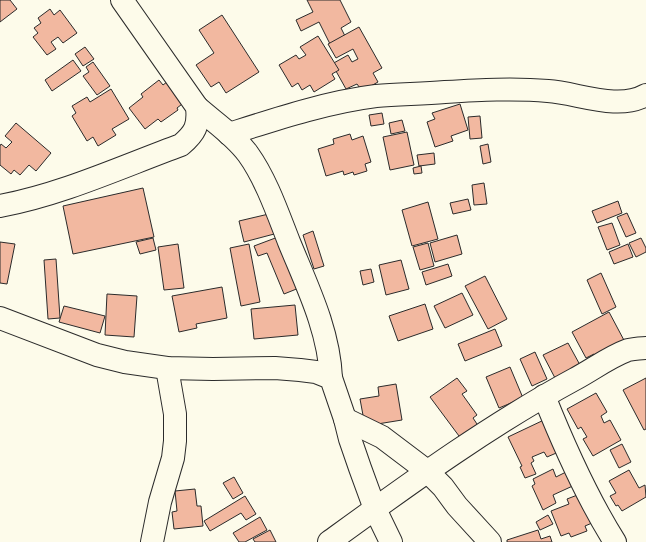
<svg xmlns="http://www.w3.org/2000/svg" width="646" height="542" viewBox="0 0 646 542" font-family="'Fira Sans Condensed',sans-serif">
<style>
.building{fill:#f2b8a0;stroke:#2b2b2b}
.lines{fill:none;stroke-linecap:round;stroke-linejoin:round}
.minor-casing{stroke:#2b2b2b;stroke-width:24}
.minor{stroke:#fdfbea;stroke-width:22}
</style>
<rect width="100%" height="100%" fill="#fdfbea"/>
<g class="building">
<path d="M0,0H10L17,9L0,22Z"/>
<path d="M307,0H340L351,22L341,28L345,36L330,44L319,22L301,31L296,20L313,12Z"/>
<path d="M50,9L54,15L60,10L77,33L63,43L58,37L51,42L56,49L47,55L33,37L38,33L34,28L41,23L38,18Z"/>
<path d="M222,15L259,72L226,93L219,82L211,87L196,65L214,53L199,30Z"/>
<path d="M359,27L382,68L373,73L378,82L362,91L357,84L346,89L332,64L348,55L352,62L358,59L353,49L336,58L328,44Z"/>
<path d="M318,36L339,70L332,74L335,79L314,92L310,85L302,90L298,83L292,87L279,65L296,55L299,59L306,55L300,47Z"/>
<path d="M85,47L94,59L83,66L75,54Z"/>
<path d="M73,60L81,71L52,91L45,80Z"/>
<path d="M93,62L110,86L97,95L83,76L89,72L86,67Z"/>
<path d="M172,78L186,101L177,108L178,110L161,122L158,119L145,129L129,108L143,97L141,94L159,80L163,85Z"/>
<path d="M111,89L129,119L112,129L116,135L98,146L93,137L87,141L72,116L76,113L72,106L87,97L90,102Z"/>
<path d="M460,104L468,130L451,136L453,141L435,147L427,122L435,119L432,113Z"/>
<path d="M382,113L384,124L371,126L369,115Z"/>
<path d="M480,116L482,138L470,139L468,117Z"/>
<path d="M402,120L405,131L391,134L389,123Z"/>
<path d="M16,123L51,153L36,171L29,165L20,175L14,170L11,174L0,165V146L1,144L6,148L12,142L5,136Z"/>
<path d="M407,132L414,165L390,170L383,137Z"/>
<path d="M350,134L352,140L363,136L371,162L365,164L367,171L354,175L353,172L344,175L343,171L326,176L318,149L334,144L333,139Z"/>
<path d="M488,144L491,162L483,164L480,146Z"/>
<path d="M434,153L435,164L419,166L417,155Z"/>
<path d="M421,166L422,173L414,174L413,168Z"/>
<path d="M484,183L487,204L474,205L472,185Z"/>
<path d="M143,188L154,237L73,254L63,206Z"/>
<path d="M468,199L471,210L453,214L450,203Z"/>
<path d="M618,201L622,213L597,223L592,211Z"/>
<path d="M428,202L438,239L412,246L402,210Z"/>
<path d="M273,213L278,233L244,242L239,221Z"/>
<path d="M627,213L636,233L626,237L617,217Z"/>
<path d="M612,223L620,245L607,250L598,227Z"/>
<path d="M313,231L324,266L314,269L303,235Z"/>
<path d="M457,235L462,254L435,262L430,243Z"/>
<path d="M278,237L299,288L284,294L267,253L258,256L254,246Z"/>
<path d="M153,238L156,250L140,254L136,242Z"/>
<path d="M641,238L646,248V252L636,257L629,243Z"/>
<path d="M0,242L15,244L7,284L0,283Z"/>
<path d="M428,243L434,266L420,270L413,247Z"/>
<path d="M178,244L184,288L164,290L158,247Z"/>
<path d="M249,244L260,302L241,306L230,248Z"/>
<path d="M628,244L633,257L614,264L609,252Z"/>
<path d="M56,259L60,318L48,319L44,260Z"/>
<path d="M401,260L409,289L386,295L379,265Z"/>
<path d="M448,264L452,276L426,285L422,272Z"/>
<path d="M371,269L374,282L363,285L360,271Z"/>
<path d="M601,273L616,307L602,314L587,280Z"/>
<path d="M485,276L507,319L488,329L465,286Z"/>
<path d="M222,287L227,318L196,324L197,328L179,332L172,296Z"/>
<path d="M462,293L473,315L445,328L434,306Z"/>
<path d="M107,294L137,296L134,337L105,335Z"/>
<path d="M425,304L433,329L398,341L389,316Z"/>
<path d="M295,305L298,335L254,339L251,309Z"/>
<path d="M64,306L105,316L100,333L59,322Z"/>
<path d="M609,312L626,344L597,360L594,354L586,358L572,332Z"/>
<path d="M495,329L502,346L465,361L458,344Z"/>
<path d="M568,343L580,365L555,378L543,355Z"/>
<path d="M535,352L547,379L532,386L520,359Z"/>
<path d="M510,367L523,398L499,408L486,377Z"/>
<path d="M457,378L467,391L462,394L477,415L473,418L479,427L462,440L430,397Z"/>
<path d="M646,378V429L644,430L623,390Z"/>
<path d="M396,384L402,420L365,426L360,399L379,396L378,387Z"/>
<path d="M596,393L607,412L601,416L604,423L610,420L621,440L593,456L583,439L587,437L581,427L578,429L567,409Z"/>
<path d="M546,419L561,451L547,457L544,452L532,457L534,461L531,463L536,474L525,478L520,467L522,466L508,437Z"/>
<path d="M622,444L631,462L619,468L610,450Z"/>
<path d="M553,469L556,477L570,470L577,484L553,495L556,503L543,510L532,486L535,484L533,479Z"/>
<path d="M629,470L639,488L645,485L646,497L622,511L618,505L616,506L610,496L616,493L609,481Z"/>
<path d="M234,477L243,493L233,499L223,483Z"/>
<path d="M195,489L197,506H201L203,526L174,529L172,512L177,511L175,491Z"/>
<path d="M580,494L592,523L585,526L587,531L571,537L569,533L561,536L551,511L569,504L567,499Z"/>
<path d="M245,496L256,514L246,520L241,513L210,531L204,521Z"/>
<path d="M548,515L553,524L540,530L536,522Z"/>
<path d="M260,517L267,530L245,542H239L233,533Z"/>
<path d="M270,530L276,542H255L253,539Z"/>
<path d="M538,530L541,539L550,536L552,542H507V540Z"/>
</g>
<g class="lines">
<defs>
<g id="minor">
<path d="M197,107C214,122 234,135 248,154C266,179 278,214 289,242C307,286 329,330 331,378"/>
<path d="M229,134C276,119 327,102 376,96C399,94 422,94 445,92C479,90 514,88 548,91C578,93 618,111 646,95"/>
<path d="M0,206C63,194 121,167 181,145C195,133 199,126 197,107L122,0"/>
<path d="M0,318L97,355L125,362L167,368L213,369L275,368L300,370L316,372L331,378L345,419L350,439L360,468L375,509L391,542"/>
<path d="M544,396C564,446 586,496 615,542"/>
<path d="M345,419L382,437L427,471L443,487L457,506L490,542"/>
<path d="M152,542L160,502L173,458L175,441V414L167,368"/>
<path d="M329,542C409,484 488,426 575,379C592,370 609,357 628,350C634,349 640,348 646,348"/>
</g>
</defs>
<use href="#minor" class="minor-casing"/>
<use href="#minor" class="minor"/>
</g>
</svg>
